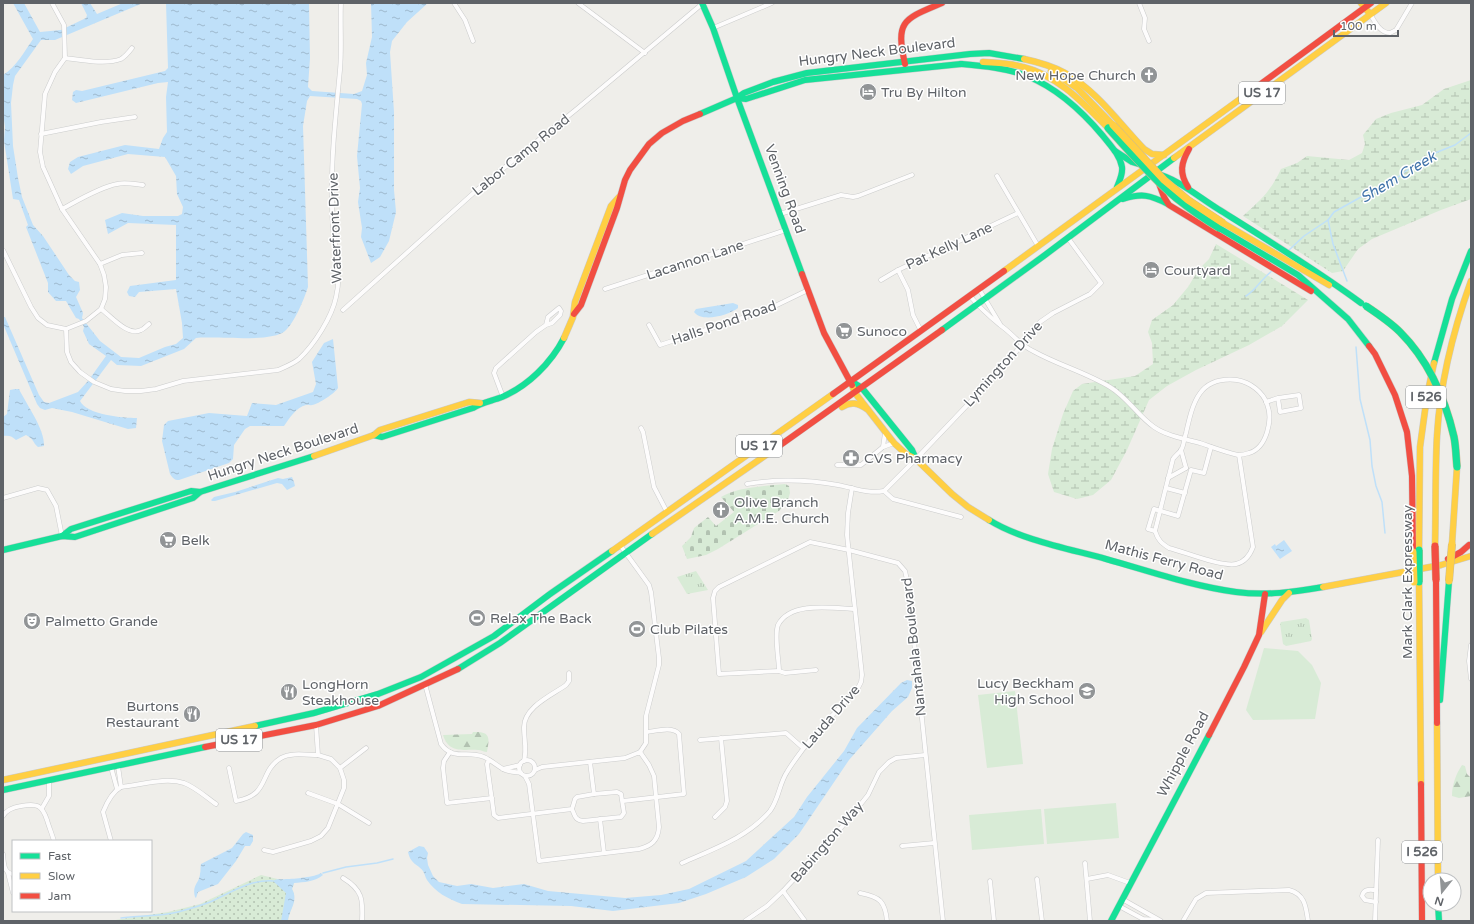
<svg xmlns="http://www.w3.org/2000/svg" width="1474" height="924" viewBox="0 0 1474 924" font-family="'Varela Round',sans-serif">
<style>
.grass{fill:url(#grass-dots)}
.forest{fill:url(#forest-firs)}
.wetland{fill:url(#wetland-marsh)}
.cemetery{fill:url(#cemetery-stones)}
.park{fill:url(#park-tufts)}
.garden{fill:#d8ebd6}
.water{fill:url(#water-ripples)}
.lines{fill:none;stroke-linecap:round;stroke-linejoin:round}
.stream{stroke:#bfe0f9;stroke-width:1.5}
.street-casing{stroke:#cbcccc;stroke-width:5}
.fast-casing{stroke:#cacacb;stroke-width:7}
.slow-casing{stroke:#cacacb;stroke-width:7}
.jam-casing{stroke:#cacacb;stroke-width:7}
.street{stroke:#fdfcfc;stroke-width:4}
.fast{stroke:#16e098;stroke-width:6}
.slow{stroke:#ffcf43;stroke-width:6}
.jam{stroke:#f24e42;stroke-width:6}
.fast-bridge-casing{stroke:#c8b996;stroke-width:8;stroke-linecap:butt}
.slow-bridge-casing{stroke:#c8b996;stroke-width:8;stroke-linecap:butt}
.jam-bridge-casing{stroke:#c8b996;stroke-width:8;stroke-linecap:butt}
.fast-bridge{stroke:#16e098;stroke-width:7}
.slow-bridge{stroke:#ffcf43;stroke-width:7}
.jam-bridge{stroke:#f24e42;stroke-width:7}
.labels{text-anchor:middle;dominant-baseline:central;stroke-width:3;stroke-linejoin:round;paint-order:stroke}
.shield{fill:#fff;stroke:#8f9295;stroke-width:1}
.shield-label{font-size:13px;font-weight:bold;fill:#5f6368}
.street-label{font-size:14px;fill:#5f6368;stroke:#fff}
.poi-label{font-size:14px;fill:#5f6368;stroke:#fff;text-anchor:start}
.water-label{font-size:15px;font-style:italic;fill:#4174aa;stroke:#fff}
</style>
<defs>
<pattern id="grass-dots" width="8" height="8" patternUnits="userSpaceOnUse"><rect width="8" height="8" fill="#d8ebd6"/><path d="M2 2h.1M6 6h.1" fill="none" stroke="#b2c2b1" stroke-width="1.8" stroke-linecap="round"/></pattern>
<pattern id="forest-firs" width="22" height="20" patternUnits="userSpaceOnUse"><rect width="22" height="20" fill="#d8ebd6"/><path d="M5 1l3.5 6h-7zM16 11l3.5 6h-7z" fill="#b2c2b1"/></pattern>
<pattern id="wetland-marsh" width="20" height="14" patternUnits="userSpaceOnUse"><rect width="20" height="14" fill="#d8ebd6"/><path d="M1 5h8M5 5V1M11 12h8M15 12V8" fill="none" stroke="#b2c2b1"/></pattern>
<pattern id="cemetery-stones" width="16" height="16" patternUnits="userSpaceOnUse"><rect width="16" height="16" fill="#d8ebd6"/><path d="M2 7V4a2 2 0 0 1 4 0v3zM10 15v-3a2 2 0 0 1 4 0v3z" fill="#b2c2b1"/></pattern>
<pattern id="park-tufts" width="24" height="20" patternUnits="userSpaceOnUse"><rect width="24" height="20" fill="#d8ebd6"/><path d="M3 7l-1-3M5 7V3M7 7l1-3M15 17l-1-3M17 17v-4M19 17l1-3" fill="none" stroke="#b2c2b1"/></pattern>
<pattern id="water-ripples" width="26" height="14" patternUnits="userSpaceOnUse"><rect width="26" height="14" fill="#bfe0f9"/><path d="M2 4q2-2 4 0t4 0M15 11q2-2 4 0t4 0" fill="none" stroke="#9eb9cd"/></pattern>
</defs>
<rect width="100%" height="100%" fill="#efeeea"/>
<path class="grass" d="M261,875L294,883L292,889C298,901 289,909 288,921H109L168,912L200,904Z"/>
<g class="forest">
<path d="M473,732C490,731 490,737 487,752C484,752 481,750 478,750C463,749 449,754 443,735L472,734Z"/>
<path d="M1462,765L1465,766L1467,774L1471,778V796L1459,798L1452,796C1452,785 1456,774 1462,765Z"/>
</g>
<g class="wetland">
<path d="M1471,80V199L1441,210L1372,239L1358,249L1343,271L1332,273L1243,216C1262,199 1270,192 1281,169L1297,163L1307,156L1349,160L1362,153L1365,144L1363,135L1376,119L1391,113L1422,105L1444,89Z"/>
<path d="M1216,244L1308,300L1282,326L1249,345L1196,370L1167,386L1149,400L1127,450L1111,480L1093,495L1077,499L1054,492L1048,474L1052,449L1063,414L1073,391L1082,384L1135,376L1153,364L1152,343L1148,332L1152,320L1173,305L1188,287L1199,269L1209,259Z"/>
</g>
<path class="cemetery" d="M785,484L789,486L790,493L788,500L779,511L718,549L706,555L687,559L682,546L691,537L694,528L708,517L716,526L734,512L721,497C737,487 766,486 785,484Z"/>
<g class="park">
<path d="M696,571L708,590L687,594L677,577Z"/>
<path d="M1306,618L1309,620L1312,639L1311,641L1286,646L1283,644L1280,624L1281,622Z"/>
</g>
<g class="garden">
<path d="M1264,648L1298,651L1312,665L1321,683L1315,719L1253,720L1246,710Z"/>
<path d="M1015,691L1023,764L987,768L978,695Z"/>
<path d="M1116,803L1119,838L1047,844L1044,809Z"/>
<path d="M1041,809L1044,844L972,850L969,815Z"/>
</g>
<g class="water">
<path d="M13,3H24L40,32L61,30L86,18L87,15L81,3H90L97,14L123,3H143L55,40H41L15,76L13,85L11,103L13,146L18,178L22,197L33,225L43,236L69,275L75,281L79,282L80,290L76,297L83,313L82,318L100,341L121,357L139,358L165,347L176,344L183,338L182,323L176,289L139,292L135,297L129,296L127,292L130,286L176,280V225L128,223L108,234L105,220L122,213L143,216H178L182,214L183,207L177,194L176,176L165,157L128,154L83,166L71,174L68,169L70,162L78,157L125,145L159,149L163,138L167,132L166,97L168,82L158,83L76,103L72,100L73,92L76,90L82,91L165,71L168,68L166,3H309L310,58L308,87L312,91L354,94L362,91L367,75L366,63L372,37L371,3H428L407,22L392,41L390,52L394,112V190L396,212L389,241L380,257L371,263L361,237L362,228L358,202L360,188L357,156L362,104L361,101L357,99L310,96L307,101L303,126L308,287C304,299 295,322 285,331C271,343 216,336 196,338L184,349L141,366L117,365L111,360L80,401C87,415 123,418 137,418L136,428L128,429L72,412L52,408L45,410L40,408L37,404L3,324V317H5L39,395L44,402L49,403L78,392L88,381L106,356L89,344L83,331L84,327L79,319L76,318L66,301H56L48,292V283L26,227L28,225L19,200L13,199L4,141L5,127L3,113V75C17,66 24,52 33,39Z"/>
<path d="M733,303L738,305V308C729,315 702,323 694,312L696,309Z"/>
<path d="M333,339L338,388C335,393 319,404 312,405C310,406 308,404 306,405C296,407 289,419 284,426H250L245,429L234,445L233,459L229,463L179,480C174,480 173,478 170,474L162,441L164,425L168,421L209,413L247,416L252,403L276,405L313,392L316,384L312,362L324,343Z"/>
<path d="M15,389H19C26,404 45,429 44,446L38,447C32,442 35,440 26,435L16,440C12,436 9,435 3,436V417L7,414L10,390Z"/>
<path d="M292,477L294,482L295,486L287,490L282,484L277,483L215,501H212L211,500L214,497L235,492L278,478L283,479Z"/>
<path d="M1284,540L1292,551L1280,559L1271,547L1275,544L1276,546Z"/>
<path d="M907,680L912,681V688L908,697L892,711L849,760L799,834L774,859L746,877L706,894L679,903L613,911L571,906L462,904C448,899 435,892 427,880C425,877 425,874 423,871C417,863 411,865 408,852L419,846L424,847L428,853L427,858L428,865L433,876L439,882L457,886L471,884L493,888L524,884L548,891L625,898L661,895L689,889L746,861L794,817L807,797L844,751L857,728L901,683Z"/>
<path d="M246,832L253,835V841L250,846H245L236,861L218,884L198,892L196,898L195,897C192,884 199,884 200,874C201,870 200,868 201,864L232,848L243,834Z"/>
<path d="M321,873L323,875C315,882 304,882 294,883L292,889C299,901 289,910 288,921H281L286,893L273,881C278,878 281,880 286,879C294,879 315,877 321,873Z"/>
</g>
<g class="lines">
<g class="stream">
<path d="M1328,220L1333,244L1347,281"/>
<path d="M1289,250L1304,236L1328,220L1334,212L1361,197L1380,190L1424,158L1435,153L1455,145L1471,133"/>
<path d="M1246,296C1257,289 1262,278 1272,271"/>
<path d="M1356,347L1360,399L1370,440L1372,466L1376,486L1382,502L1385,533"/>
<path d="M323,873L346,867L377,863L393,859"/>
<path d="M121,918C139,915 159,917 178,912C189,909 200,906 210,902C230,893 251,879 273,881"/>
</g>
<defs>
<g id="street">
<path d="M454,3L465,20L473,41"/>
<path d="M578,3L645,53"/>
<path d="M1139,3L1145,18L1144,29L1149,41"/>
<path d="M1370,14C1375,22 1380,33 1390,33L1396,30L1412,3"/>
<path d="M713,28L772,3"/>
<path d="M65,58C81,60 106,65 121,59C126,56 129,52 132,48"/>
<path d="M41,134L101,122L135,117"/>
<path d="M997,176L1038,246"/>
<path d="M62,209C77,201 100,187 117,184C125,182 134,184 143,185"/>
<path d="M780,214L841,195L853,197L858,196L912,175"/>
<path d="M3,250L31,307L38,318L47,325L66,329L86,321L101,309L105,299L106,287L104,275L100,264L62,209L43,167L40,152L45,94L55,72L65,58L64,25L52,3"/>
<path d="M100,264L122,255L142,253"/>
<path d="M898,270L908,290L913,315L921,331"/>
<path d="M881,280L898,270L1018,213"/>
<path d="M605,289L786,230"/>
<path d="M979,289L1000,324"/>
<path d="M970,296C979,307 989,316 1000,325C1012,333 1020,345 1033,351C1058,365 1085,372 1110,387C1127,397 1138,416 1154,427C1167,436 1185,439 1200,443C1212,447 1225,452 1238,455C1241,455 1246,454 1249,453C1267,448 1273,419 1267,404C1263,392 1250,382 1237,380C1199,376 1193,402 1186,433C1184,438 1184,446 1181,450C1179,453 1175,456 1173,459L1155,531C1158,540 1161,543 1169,548C1185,552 1221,567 1236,564C1245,562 1250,555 1253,547L1239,455"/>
<path d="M101,309C111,316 128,337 141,330C144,329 146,326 149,324"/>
<path d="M343,310L478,189L578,108L702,4"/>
<path d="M649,325L660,345L745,317L777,305L808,290"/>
<path d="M66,329L67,352L71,362L80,372L94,382L111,389L125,391H141L156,389L183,381L278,370C285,367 293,364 299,359C314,345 332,317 336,297C342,273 335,251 333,228C332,219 332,209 332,200C331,156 336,113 340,70C342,48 340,25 341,3"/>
<path d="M503,397L494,373L496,368L536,332L546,325L552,323L560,315L561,311L559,308L548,317L546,325"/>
<path d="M1266,402L1278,398L1299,395L1301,408L1280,412L1278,398"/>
<path d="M641,428L643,432L654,487L667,512"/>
<path d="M883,447L885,433"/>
<path d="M1181,450L1186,468"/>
<path d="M837,465H861L883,447L894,443"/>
<path d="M1168,478L1186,468"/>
<path d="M747,484C776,479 809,480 838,485C854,488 868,494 884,491L893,499L961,517"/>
<path d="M1166,488L1185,493"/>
<path d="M884,491L916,459L993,378L1011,358L1040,322L1053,313L1090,294L1101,283L1068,238"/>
<path d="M3,498L38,488L47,490L56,506L62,536"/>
<path d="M1155,531L1148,529L1154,509L1178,516L1191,470L1204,473L1211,447"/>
<path d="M620,545L649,585L651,592L659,658V665L646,716V743L640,752"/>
<path d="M1471,645L1469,661L1471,679"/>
<path d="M816,670L785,673L779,671L719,674L713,598L715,591L719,587L810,542L849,550L898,563L905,571L908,584L943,921"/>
<path d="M779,671C779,660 774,635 778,625C790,601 833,608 854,609"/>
<path d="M425,684L441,744C453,761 468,750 484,757C491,760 496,765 503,769C508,772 515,772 521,773"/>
<path d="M700,740L786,733L803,748"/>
<path d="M450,752L444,761L443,768L447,803L492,798"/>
<circle cx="527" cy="768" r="8"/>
<path d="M489,760L487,764L494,815L498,818L572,809L575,799L577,797L594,794L590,762"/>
<path d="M524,761C527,750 524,739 524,727C524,707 552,695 566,685L569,681V673"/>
<path d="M118,766L121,787"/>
<path d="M111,767L117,789"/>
<path d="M229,768L236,801C271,795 258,772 281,758C291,752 307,755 318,755"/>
<path d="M340,768L366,748"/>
<path d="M503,769L520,765"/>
<path d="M525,776L529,784L539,861L639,849C651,846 658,841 659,827L654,776L649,765L640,752L625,758L542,767L535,770"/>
<path d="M308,793L338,804L369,823"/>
<path d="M623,801L684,794L679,734C673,726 656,731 647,732"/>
<path d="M42,808L49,796V780"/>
<path d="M572,809C575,816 575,820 583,821L621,817L624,813L621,794L617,792L594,794"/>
<path d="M3,816C7,809 14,807 21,806C37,803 42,805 47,820C49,827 52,834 54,841"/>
<path d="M715,817L725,807L727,801L721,738"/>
<path d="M600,819L604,853"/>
<path d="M111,841L103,812C107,802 112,792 121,787C141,785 165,777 184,783C195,787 206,797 216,804"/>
<path d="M902,846L934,843"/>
<path d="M264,850L273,852L311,841L321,836L328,828L344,788V780L340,768L331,759L318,755L316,725"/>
<path d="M3,854C4,862 3,873 13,874"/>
<path d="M682,863C713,849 747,838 770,811C779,799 779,784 787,772C806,741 833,715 858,688L861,682L862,675L847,535L848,513L852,488"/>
<path d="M1085,863L1090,921"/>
<path d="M8,873L13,893"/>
<path d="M343,878C363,890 363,900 362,921"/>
<path d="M1037,879L1042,921"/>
<path d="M1087,879L1108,875L1130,883"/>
<path d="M990,881L994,921"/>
<path d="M783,891L805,921"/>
<path d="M860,893C880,897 885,901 887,921"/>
<path d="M1122,899L1161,921"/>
<path d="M1376,902L1365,900L1362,896C1364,888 1370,890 1376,890"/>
<path d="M1119,906L1143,919L1157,920"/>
<path d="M745,921L767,906L783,891L835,835L856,810L868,795L879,772L889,762L896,758L925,755"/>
<path d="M1183,921L1196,899L1206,893L1289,890C1305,894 1306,907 1308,921"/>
<path d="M1375,921L1378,840"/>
</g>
<g id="fast">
<path d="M702,3L713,28L737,98L802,274"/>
<path d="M961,64C983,66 1006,68 1027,76C1057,88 1082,111 1103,136C1110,145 1120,155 1122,167C1123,174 1120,180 1117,187"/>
<path d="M737,98L746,99L805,80L961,64"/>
<path d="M700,114L737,98L744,93L773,82L807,73L970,54L989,53L1024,59"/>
<path d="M1115,151L1132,162L1145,166"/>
<path d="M1154,173C1178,179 1197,196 1218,209C1266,239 1315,269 1361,303"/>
<path d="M1123,199C1142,193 1150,195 1168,204"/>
<path d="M1219,228L1298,275L1348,319L1369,346"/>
<path d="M942,330L1045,255L1174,158"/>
<path d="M1434,363L1452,299L1471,251"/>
<path d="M851,381L862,388L912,450L916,459"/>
<path d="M374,435L382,437L473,408C482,402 492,401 502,397C528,386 551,363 564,338"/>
<path d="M989,520C1021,540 1070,549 1106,559C1149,571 1192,586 1236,592C1266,596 1294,592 1323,587"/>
<path d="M62,536L71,529L191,491L200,492"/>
<path d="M3,550L62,536L75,537L193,498L200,492L314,456"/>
<path d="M458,669L500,643L652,534"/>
<path d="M1440,700L1449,581"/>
<path d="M255,726L314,713L378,694L421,677L494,636L550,594L612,551"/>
<path d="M3,790L205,747"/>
<path d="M1438,904L1439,921"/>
<path d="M1111,921L1209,735"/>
</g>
<g id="slow">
<path d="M1361,3L1370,14"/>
<path d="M1024,59C1038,62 1052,66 1065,73C1097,91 1119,123 1144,149L1152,154L1164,155"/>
<path d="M983,62C996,63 1010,63 1023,67C1059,76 1083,103 1108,128"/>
<path d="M1051,71L1077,88L1113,125"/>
<path d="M1174,158L1386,3"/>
<path d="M1223,223L1329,285"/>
<path d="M1004,271L1254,89"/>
<path d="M564,338L573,317L575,302L611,206L619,197"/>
<path d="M852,385L855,393L894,443L906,454L916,459L952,494L968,507L989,520"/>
<path d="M842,407C851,401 858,403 867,409"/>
<path d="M314,456L374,435L380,430L469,402L480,403"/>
<path d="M652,534L779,446"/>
<path d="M1452,544L1457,467"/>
<path d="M1435,546C1436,509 1435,473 1437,436C1440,383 1453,331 1471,281"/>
<path d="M1419,550L1420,447L1427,396L1434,363"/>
<path d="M612,551L833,394"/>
<path d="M1419,582L1421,784"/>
<path d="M1323,587L1441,565L1471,556"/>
<path d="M1261,632L1282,600L1289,593"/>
<path d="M1437,723L1438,880"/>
<path d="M3,780L255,726"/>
</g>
<g id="jam">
<path d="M905,64C895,20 904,19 942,3"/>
<path d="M1254,89L1371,3"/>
<path d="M1158,181L1164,197L1169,205L1311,291"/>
<path d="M1188,187C1179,173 1181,163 1189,149"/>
<path d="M802,274L824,333L852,385"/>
<path d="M574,314L581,305L617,208L625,180L630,170L649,144L662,133L683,121L700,114"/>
<path d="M1369,346L1375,354L1395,395L1407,432L1412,476L1413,552"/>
<path d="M833,394L1004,271"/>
<path d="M779,446L942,330"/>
<path d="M1448,559L1461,552L1469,545"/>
<path d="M1436,580L1437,723"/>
<path d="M1209,735L1244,667L1259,635L1265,594"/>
<path d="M205,747L316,725L378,706L458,669"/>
<path d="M1421,784L1422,921"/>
</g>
</defs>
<use href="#street" class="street-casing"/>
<use href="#fast" class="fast-casing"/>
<use href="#slow" class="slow-casing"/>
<use href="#jam" class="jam-casing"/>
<use href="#street" class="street"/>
<use href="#fast" class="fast"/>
<use href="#slow" class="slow"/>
<use href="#jam" class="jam"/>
<defs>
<g id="fast-bridge">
<path d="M1108,128C1130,152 1151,177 1176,198C1190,209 1204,219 1219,228"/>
<path d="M1366,306C1378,314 1390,322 1400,332C1428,360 1445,398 1454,437C1456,447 1456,457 1457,467"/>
<path d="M1419,550V582"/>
</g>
<g id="slow-bridge">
<path d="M1113,125L1164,180L1188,200L1223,223"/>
<path d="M1413,552L1414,582"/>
<path d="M1449,581L1452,544"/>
</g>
<path id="jam-bridge" d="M1435,546L1436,580"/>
</defs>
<use href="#fast-bridge" class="fast-bridge-casing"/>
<use href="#slow-bridge" class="slow-bridge-casing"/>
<use href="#jam-bridge" class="jam-bridge-casing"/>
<use href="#fast-bridge" class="fast-bridge"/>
<use href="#slow-bridge" class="slow-bridge"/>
<use href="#jam-bridge" class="jam-bridge"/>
</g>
<defs>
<symbol id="church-disc" viewBox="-11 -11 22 22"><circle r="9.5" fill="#919496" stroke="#fff"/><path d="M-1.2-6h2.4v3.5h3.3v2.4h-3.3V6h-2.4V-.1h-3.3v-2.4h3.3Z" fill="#fff"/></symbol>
<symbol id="hotel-disc" viewBox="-11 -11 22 22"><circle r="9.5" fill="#919496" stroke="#fff"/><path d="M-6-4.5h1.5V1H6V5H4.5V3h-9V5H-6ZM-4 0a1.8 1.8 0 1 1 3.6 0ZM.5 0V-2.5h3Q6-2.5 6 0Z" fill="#fff"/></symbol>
<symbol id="supermarket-disc" viewBox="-11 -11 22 22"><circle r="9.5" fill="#919496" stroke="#fff"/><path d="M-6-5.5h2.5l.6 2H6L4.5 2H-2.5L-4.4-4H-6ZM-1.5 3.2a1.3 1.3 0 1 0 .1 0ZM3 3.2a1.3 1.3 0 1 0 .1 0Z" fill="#fff"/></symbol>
<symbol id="pharmacy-disc" viewBox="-11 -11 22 22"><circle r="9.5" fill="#919496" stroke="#fff"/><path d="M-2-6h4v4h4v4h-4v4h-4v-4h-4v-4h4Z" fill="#fff"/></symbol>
<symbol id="stadium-disc" viewBox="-11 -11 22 22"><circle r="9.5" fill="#919496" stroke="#fff"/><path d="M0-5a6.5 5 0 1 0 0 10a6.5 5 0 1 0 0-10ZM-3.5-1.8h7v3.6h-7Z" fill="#fff"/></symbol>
<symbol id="theatre-disc" viewBox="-11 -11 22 22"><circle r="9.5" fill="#919496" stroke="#fff"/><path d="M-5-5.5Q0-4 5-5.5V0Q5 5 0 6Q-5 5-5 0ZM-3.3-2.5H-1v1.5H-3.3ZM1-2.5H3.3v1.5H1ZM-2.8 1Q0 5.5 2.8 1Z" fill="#fff"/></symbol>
<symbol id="school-disc" viewBox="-11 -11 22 22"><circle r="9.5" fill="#919496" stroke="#fff"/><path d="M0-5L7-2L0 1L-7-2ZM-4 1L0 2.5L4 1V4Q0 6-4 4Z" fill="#fff"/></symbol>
<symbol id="restaurant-disc" viewBox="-11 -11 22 22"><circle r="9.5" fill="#919496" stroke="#fff"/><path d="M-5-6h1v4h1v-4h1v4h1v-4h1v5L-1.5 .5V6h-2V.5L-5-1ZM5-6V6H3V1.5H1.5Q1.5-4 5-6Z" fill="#fff"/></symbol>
</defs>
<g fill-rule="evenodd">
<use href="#church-disc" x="1139" y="65" width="20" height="20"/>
<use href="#hotel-disc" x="858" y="82" width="20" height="20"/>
<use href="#hotel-disc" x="1141" y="260" width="20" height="20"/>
<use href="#supermarket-disc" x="834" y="321" width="20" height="20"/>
<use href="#pharmacy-disc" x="841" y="448" width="20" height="20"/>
<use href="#church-disc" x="711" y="500" width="20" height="20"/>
<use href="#supermarket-disc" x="158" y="530" width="20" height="20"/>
<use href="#stadium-disc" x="467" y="608" width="20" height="20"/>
<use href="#theatre-disc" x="22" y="611" width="20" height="20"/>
<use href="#stadium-disc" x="627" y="619" width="20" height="20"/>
<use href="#school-disc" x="1077" y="681" width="20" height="20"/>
<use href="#restaurant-disc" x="279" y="682" width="20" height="20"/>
<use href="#restaurant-disc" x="182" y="704" width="20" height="20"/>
</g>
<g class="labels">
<g class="shield">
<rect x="1239" y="82" width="46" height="22" rx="3"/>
<rect x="1406" y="386" width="40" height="22" rx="3"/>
<rect x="736" y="435" width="46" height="22" rx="3"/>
<rect x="216" y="729" width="46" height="22" rx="3"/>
<rect x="1402" y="841" width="40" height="22" rx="3"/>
</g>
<g class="shield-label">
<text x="1262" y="93">US 17</text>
<text x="1426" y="397">I 526</text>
<text x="759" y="446">US 17</text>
<text x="239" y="740">US 17</text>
<text x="1422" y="852">I 526</text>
</g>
<g class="street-label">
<text transform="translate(877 52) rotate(-7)">Hungry Neck Boulevard</text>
<text transform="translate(521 155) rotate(-39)">Labor Camp Road</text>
<text transform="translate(785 189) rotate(70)">Venning Road</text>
<text transform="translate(335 228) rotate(-92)">Waterfront Drive</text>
<text transform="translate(949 246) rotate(-25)">Pat Kelly Lane</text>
<text transform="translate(695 260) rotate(-18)">Lacannon Lane</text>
<text transform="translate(724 323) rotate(-19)">Halls Pond Road</text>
<text transform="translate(1003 364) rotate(-48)">Lymington Drive</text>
<text transform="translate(283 452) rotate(-18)">Hungry Neck Boulevard</text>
<text transform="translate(1164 560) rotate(15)">Mathis Ferry Road</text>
<text transform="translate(1407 582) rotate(-90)">Mark Clark Expressway</text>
<text transform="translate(914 647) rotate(-96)">Nantahala Boulevard</text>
<text transform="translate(831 717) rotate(-49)">Lauda Drive</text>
<text transform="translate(1183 754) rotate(-62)">Whipple Road</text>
<text transform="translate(827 842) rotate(-49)">Babington Way</text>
</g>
<g class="poi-label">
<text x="1136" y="75" text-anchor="end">New Hope Church</text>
<text x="881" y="92">Tru By Hilton</text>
<text x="1164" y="270">Courtyard</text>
<text x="857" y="331">Sunoco</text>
<text x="864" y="458">CVS Pharmacy</text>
<text x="734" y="502">Olive Branch<tspan x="734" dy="16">A.M.E. Church</tspan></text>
<text x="181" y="540">Belk</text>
<text x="490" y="618">Relax The Back</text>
<text x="45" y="621">Palmetto Grande</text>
<text x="650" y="629">Club Pilates</text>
<text x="1074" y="683" text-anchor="end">Lucy Beckham<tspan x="1074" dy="16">High School</tspan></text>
<text x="302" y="684">LongHorn<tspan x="302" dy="16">Steakhouse</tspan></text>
<text x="179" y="706" text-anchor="end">Burtons<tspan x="179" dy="16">Restaurant</tspan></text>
</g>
<g class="water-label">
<text transform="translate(1398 177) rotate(-31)">Shem Creek</text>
</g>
</g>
<rect width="1474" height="924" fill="none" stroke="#5f6368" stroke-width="8"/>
<rect x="12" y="840" width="140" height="72" fill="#ffffff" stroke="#bfc1c3"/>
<rect x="20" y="853" width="20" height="6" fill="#16e098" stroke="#bfc1c3"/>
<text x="48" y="860" font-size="12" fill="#5f6368">Fast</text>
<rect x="20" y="873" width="20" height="6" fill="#ffcf43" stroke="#bfc1c3"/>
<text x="48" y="880" font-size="12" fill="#5f6368">Slow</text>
<rect x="20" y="893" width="20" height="6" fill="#f24e42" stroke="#bfc1c3"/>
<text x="48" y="900" font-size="12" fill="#5f6368">Jam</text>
<g transform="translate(1442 892) rotate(197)"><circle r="19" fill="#ffffff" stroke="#bfc1c3"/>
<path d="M0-3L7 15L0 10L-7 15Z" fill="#919496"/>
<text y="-6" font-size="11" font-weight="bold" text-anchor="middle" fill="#5f6368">N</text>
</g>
<path d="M1334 30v6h64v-6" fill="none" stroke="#5f6368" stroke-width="2"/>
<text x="1340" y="30" font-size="12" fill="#5f6368" stroke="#ffffff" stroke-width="3" paint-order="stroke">100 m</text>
</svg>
